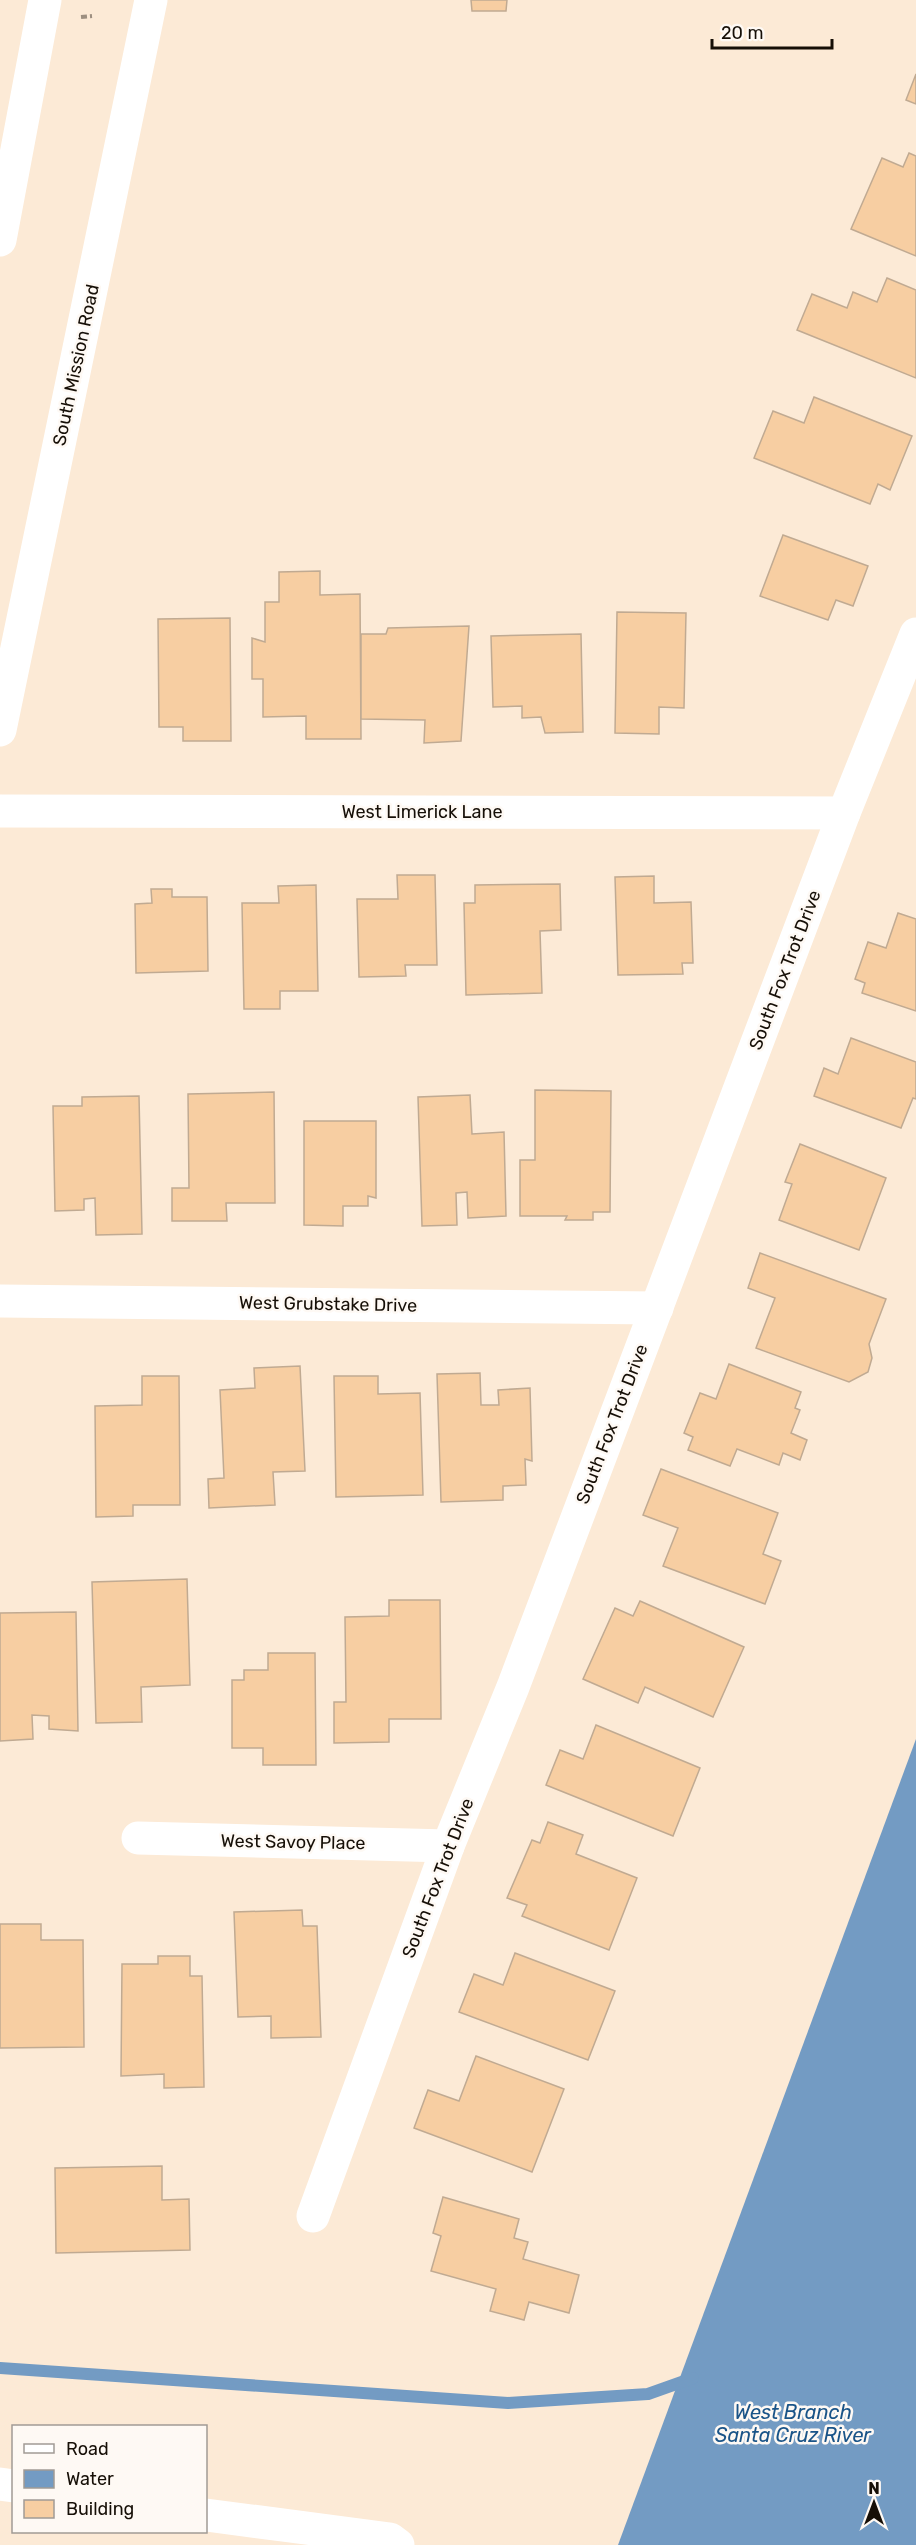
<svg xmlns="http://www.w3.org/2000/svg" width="916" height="2545" viewBox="0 0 916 2545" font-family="Rubik,sans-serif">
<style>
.water{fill:#739bc3}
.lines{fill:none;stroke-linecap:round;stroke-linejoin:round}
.stream{stroke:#739bc3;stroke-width:12}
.building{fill:#f7cea2;stroke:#c0aa92;stroke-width:1.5}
.path{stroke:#9d8f80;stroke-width:4;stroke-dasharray:6 3;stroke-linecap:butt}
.minor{stroke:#fff;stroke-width:33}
.major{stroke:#fff;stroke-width:33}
.labels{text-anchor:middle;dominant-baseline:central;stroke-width:5;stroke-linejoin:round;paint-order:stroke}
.street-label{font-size:18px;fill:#160f07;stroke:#fef9f4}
.water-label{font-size:20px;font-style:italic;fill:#1a5488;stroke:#fef9f4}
</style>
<rect width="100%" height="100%" fill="#fcead6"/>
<path class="water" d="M916,1739V2545H618Z"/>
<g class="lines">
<path class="stream" d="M0,2368L508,2403L648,2394L693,2378"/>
</g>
<g class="building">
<path d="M471,0H507L506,11H472Z"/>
<path d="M916,74V104L906,100Z"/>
<path d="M909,153L916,156V256L851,229L882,158L903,167Z"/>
<path d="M887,278L916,290V378L797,330L812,294L847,308L853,292L877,302Z"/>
<path d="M814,397L912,436L890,490L878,484L870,504L754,458L773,411L804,423Z"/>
<path d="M783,535L868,566L853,606L836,600L828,620L760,596Z"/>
<path d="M320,571V595L360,594L361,739H306V716L263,717V679H252V638L265,642V602H279V572Z"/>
<path d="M617,612L686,613L684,708L659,707V734L615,733Z"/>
<path d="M230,618L231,741H183V727H159L158,619Z"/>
<path d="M469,626L461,741L424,743L425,720L361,719V634H386L388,628Z"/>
<path d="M581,634L583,732L545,733L541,717L522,718V706L493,707L491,636Z"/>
<path d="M397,875H435L437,965H405L406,976L359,977L357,899H398Z"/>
<path d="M654,876V903L691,902L693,963H682L683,974L618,975L615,877Z"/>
<path d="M560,884L561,930L540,931L542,993L466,995L464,903H475V885Z"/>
<path d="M316,885L318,991H280V1009H244L242,903H279L278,886Z"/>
<path d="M151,889H172V897H207L208,971L136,973L135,904L152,903Z"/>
<path d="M898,913L916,919V1011L862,993L865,983L855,979L868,942L886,948Z"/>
<path d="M851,1038L916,1062V1099L913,1098L901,1128L814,1096L824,1068L838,1074Z"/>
<path d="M535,1090L611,1091L610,1212H593V1220H565L567,1216H520V1160H535Z"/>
<path d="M274,1092L275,1203H226L227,1221H172V1188H189L188,1094Z"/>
<path d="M470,1095L472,1134L504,1132L506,1216L468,1218L467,1192L456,1193L457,1225L422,1226L418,1097Z"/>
<path d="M139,1096L142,1234L96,1235L95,1198L84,1199V1210L55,1211L53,1106H82V1097Z"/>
<path d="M304,1121H376V1198L368,1196V1206H343V1226L304,1225Z"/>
<path d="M800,1144L886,1178L859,1250L779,1220L792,1184L785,1182Z"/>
<path d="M760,1253L886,1299L869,1344L872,1358L868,1372L849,1382L756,1348L775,1298L748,1288Z"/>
<path d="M729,1364L801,1392L795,1408L800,1410L791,1433L807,1440L800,1460L783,1453L779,1465L737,1449L730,1466L688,1450L693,1437L684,1433L700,1393L716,1399Z"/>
<path d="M300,1366L305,1471L273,1472L275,1505L209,1508L208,1479L224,1478L220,1390L255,1388L254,1368Z"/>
<path d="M480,1373L481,1405H499L498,1390L530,1388L532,1461L525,1459L526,1485L503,1486V1500L441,1502L437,1374Z"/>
<path d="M142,1376H179L180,1505H133V1516L96,1517L95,1406L142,1405Z"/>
<path d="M334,1376H378V1394L420,1393L423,1495L336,1497Z"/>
<path d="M661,1469L778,1513L763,1554L781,1561L765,1604L663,1566L678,1528L643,1515Z"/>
<path d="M187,1579L190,1685L141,1687L142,1722L96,1723L92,1582Z"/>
<path d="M389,1600H440L441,1719H389V1742L334,1743V1702H346L345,1617L389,1616Z"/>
<path d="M640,1601L744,1647L713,1717L645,1687L638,1703L583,1679L615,1608L633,1616Z"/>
<path d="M76,1612L78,1731L49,1729V1716L32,1715L33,1739L0,1741V1613Z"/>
<path d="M268,1653H315L316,1765H263V1748H232V1680H244V1670H268Z"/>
<path d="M596,1725L700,1768L673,1836L546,1785L560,1750L583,1759Z"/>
<path d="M548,1822L583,1835L576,1854L637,1878L609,1950L522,1916L527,1905L507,1898L532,1840L540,1843Z"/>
<path d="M302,1910L303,1926H317L321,2037L271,2038V2016L238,2017L234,1912Z"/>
<path d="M0,1924H41V1940H83L84,2047L0,2048Z"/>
<path d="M515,1953L615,1991L588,2060L459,2012L474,1974L503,1985Z"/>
<path d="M158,1956H190V1976H202L204,2087L164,2088V2074L121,2076L122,1964H158Z"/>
<path d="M476,2056L564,2089L532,2172L414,2128L428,2090L459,2101Z"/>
<path d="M162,2166V2200L189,2199L190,2250L56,2253L55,2168Z"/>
<path d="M443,2197L519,2219L514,2238L528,2242L523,2259L579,2275L569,2313L529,2302L524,2320L490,2311L496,2289L431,2271L441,2236L433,2233Z"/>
</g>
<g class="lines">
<path class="path" d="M81,17L92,16"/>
<g class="minor">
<path d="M0,811L844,813"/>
<path d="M0,1301L657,1308"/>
<path d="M138,1838L448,1846"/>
<path d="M313,2216L448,1846L513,1687L844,813L916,634"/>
<path d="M0,2484L14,2486"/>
<path d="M206,2515L390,2539L398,2545"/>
</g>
<g class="major">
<path d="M0,240L45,0"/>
<path d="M0,730L151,0"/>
</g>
</g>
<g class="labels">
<g class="street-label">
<text transform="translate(76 365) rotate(-78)">South Mission Road</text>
<text x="422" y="812">West Limerick Lane</text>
<text transform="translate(785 970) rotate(-69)">South Fox Trot Drive</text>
<text transform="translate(328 1304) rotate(1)">West Grubstake Drive</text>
<text transform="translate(612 1424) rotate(-69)">South Fox Trot Drive</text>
<text transform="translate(293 1842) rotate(1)">West Savoy Place</text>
<text transform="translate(438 1878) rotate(-69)">South Fox Trot Drive</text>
</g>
<g class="water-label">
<text x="793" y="2412">West Branch<tspan x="793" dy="23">Santa Cruz River</tspan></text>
</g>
</g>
<rect x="12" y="2425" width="195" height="108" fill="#fef9f4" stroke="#a19b95" stroke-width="1.5"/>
<rect x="24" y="2444" width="30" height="9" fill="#ffffff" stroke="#a19b95" stroke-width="1.5"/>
<text x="66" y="2455" font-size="18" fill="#160f07">Road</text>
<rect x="24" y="2470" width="30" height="18" fill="#739bc3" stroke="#a19b95" stroke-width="1.5"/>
<text x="66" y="2485" font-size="18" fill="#160f07">Water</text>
<rect x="24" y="2500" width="30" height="18" fill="#f7cea2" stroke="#a19b95" stroke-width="1.5"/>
<text x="66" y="2515" font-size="18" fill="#160f07">Building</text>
<g transform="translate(874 2503)" stroke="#fef9f4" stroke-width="4.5" paint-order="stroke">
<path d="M0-4.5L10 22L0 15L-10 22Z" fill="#160f07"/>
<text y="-9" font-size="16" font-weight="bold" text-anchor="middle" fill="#160f07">N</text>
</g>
<path d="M712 39v9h120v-9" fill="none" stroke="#160f07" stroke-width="3"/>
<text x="721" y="39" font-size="18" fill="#160f07" stroke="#fef9f4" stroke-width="4.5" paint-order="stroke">20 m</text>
</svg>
